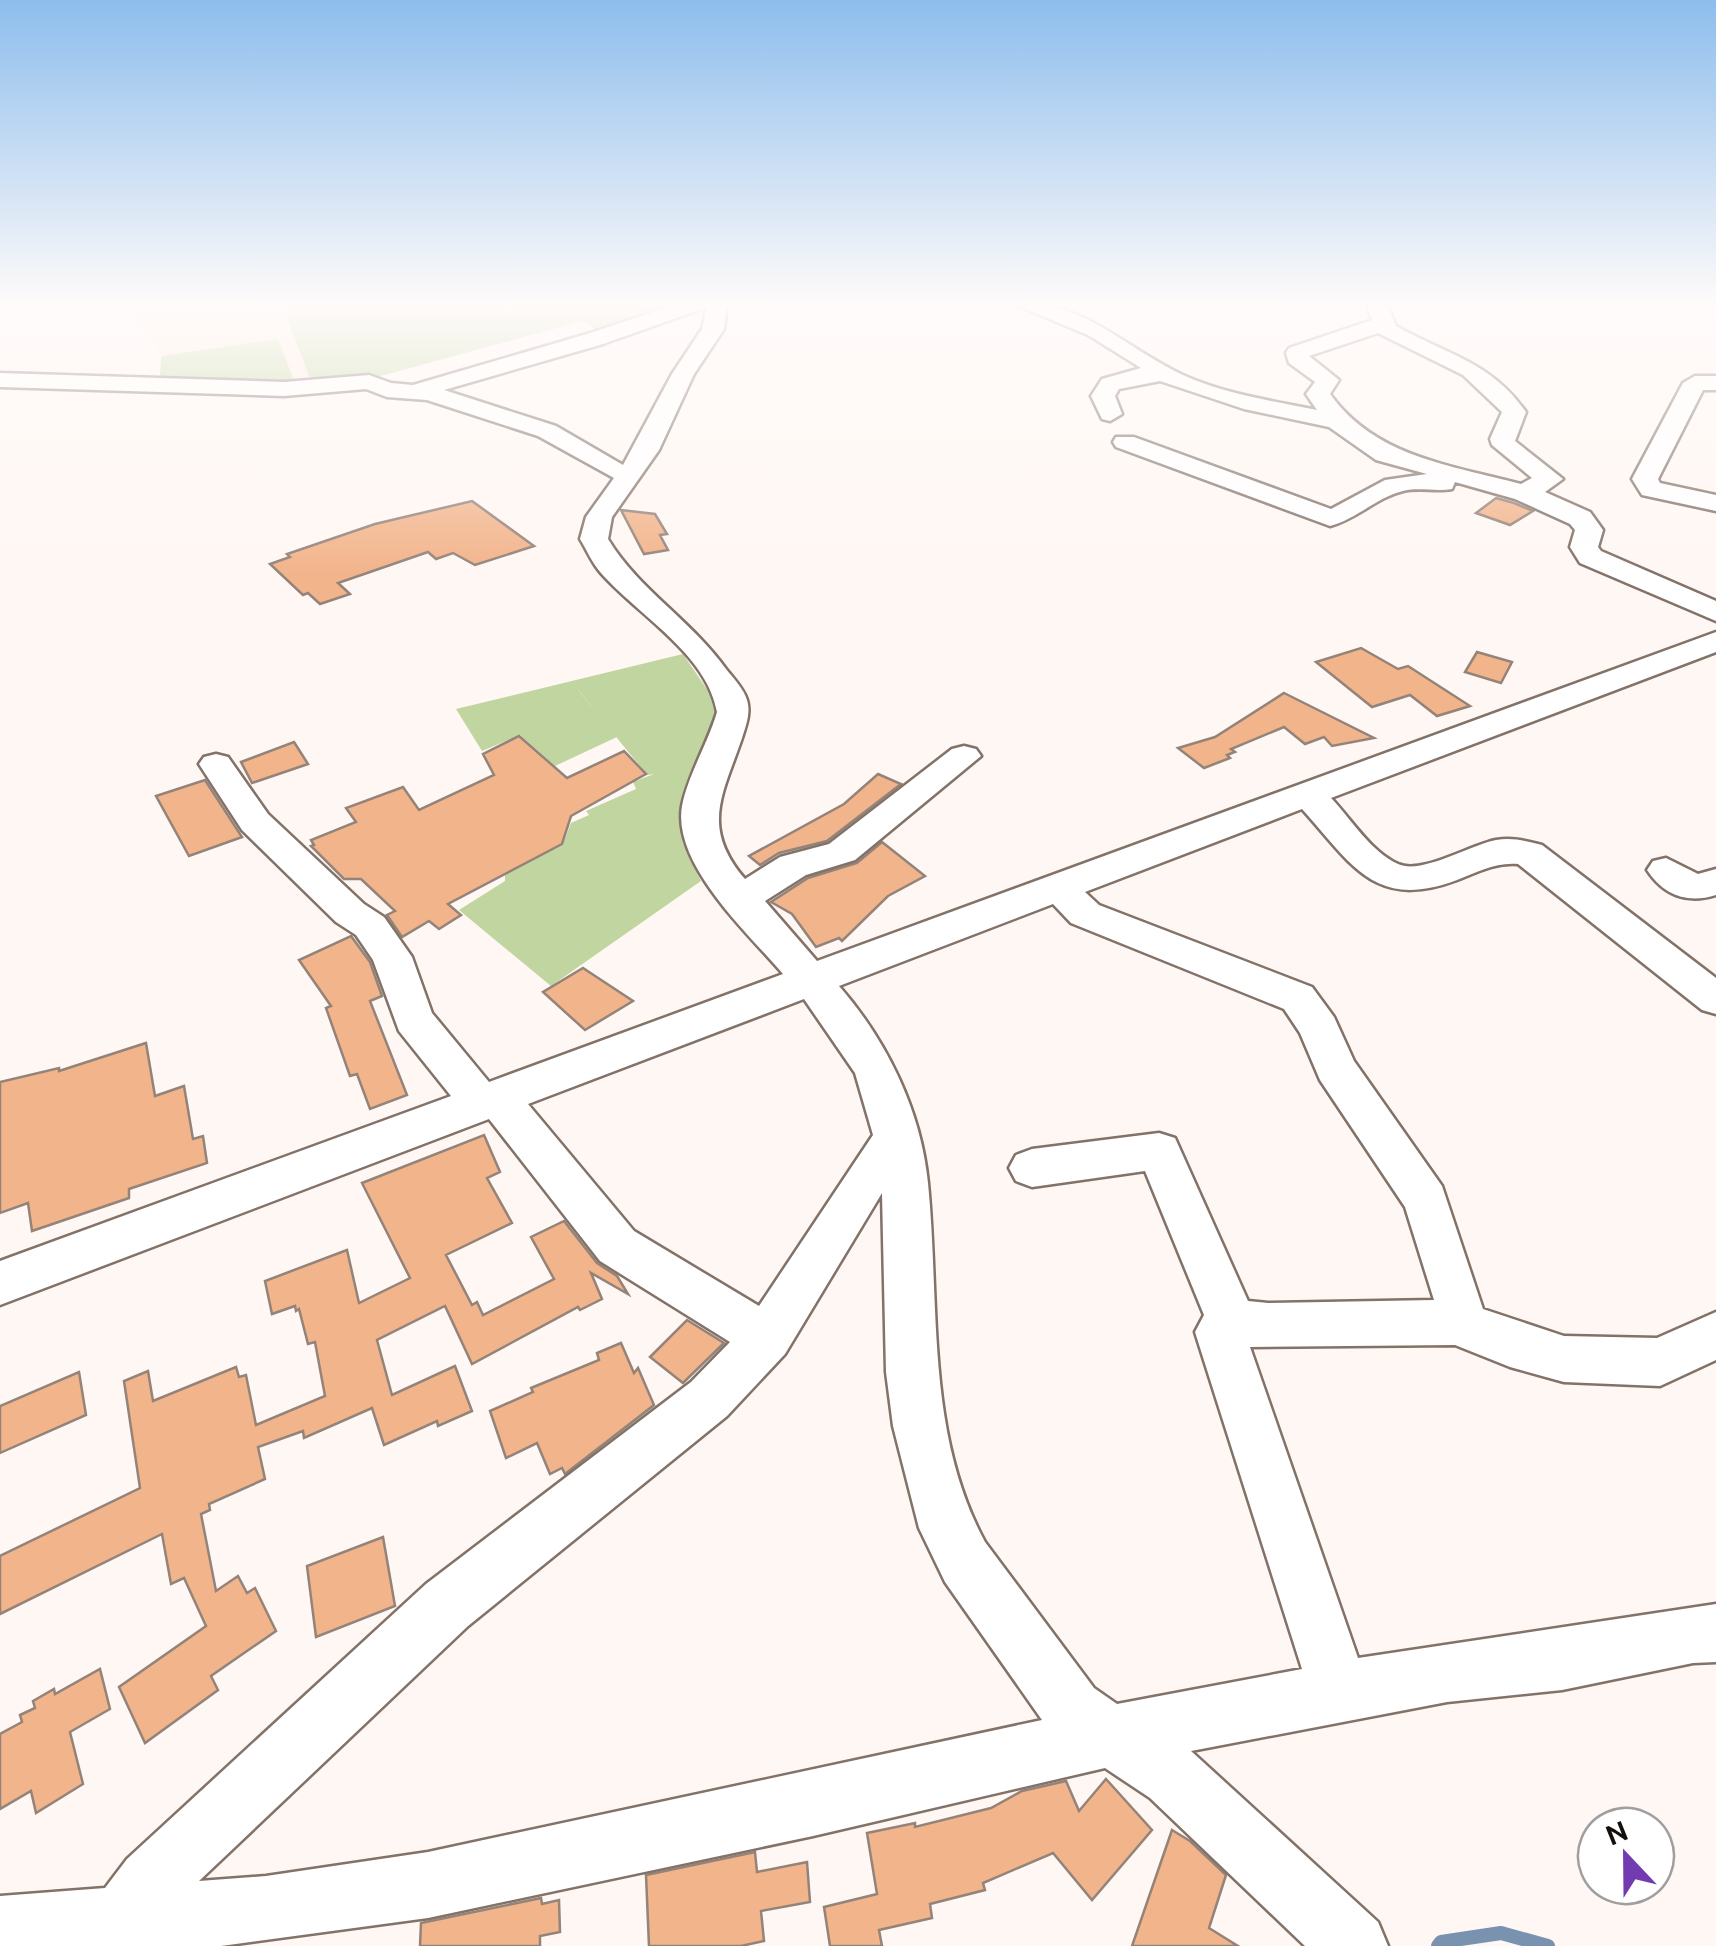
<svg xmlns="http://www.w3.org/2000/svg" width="1716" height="1946" viewBox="0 0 1716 1946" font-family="Ubuntu,sans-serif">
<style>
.built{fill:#feeadd}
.green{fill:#c0d59f}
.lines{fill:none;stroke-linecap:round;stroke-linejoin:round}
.stream{stroke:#7992af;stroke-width:14}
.building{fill:#f2b48b;stroke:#948379;stroke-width:2.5}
.minor-casing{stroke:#827268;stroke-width:5}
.minor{fill:#fff;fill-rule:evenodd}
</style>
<rect width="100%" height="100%" fill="#fff7f3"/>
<path class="built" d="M128,302H695L600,332L583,321L366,380L331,385L165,380L160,377L162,358Z"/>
<g class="green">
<path d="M281,302H693L600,332L583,321L366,380L311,381Z"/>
<path d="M278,339L294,381L285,387L160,377L161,356Z"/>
<path d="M683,654L715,701L717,714C689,783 664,809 701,881L551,986L459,910L505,881V874L563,844L571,823L589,815L586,811L636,789L633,782L654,774L648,775C622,746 600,715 574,685L617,737L555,766L520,735L482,751L456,709Z"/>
</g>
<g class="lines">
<path class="stream" d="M1438,1946L1441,1942L1501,1933L1548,1946"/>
</g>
<g class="building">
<path d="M1496,498L1514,503L1533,511L1510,525L1476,513Z"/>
<path d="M472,501L534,546L475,565L453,553L436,559L428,552L338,583L350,594L320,604L308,593L303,595L270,564L290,557L287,554L375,524Z"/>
<path d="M621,510L655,514L667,534L660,535L668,550L644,554Z"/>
<path d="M1361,648L1398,669L1408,666L1470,706L1437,716L1410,695L1372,707L1316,662Z"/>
<path d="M1477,652L1512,662L1501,683L1465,672Z"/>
<path d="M1284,693L1374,738L1332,746L1324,737L1305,744L1284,727L1231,749L1235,752L1227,755L1230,758L1204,768L1178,748L1215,737Z"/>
<path d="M519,736L567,778L624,751L646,774L571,816L562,844L448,904L461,915L439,929L429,921L402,937L387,915L395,911L361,879H344L311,846L314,845L311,840L356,822L346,808L403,787L419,810L494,775L483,754Z"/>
<path d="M294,742L308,764L252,783L241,762Z"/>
<path d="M878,774L901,784L827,841L779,853L760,865L749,856L844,804Z"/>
<path d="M205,780L242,837L189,856L156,796Z"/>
<path d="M882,842L925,876L888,896L842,941L839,938L816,947L792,914L771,902L808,878L857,863Z"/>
<path d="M351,936L370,962L382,996L370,1001L407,1095L370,1109L357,1074L350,1076L326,1008L331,1006L299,960Z"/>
<path d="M583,968L633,1001L585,1030L543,992Z"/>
<path d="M146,1043L155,1096L184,1086L193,1139L203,1136L207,1163L129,1189V1198L32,1231L28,1203L0,1213V1082L59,1068V1071Z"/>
<path d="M484,1135L500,1172L487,1178L512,1223L446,1255L472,1305L477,1302L483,1315L554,1279L531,1237L564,1221L597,1263L617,1276L628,1294L591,1273L602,1299L580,1310L578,1307L472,1364L445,1306L377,1340L392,1395L455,1366L472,1411L438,1426L437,1421L384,1445L372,1408L304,1438L303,1431L258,1447L265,1479L209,1504L210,1510L201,1514L216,1591L238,1576L247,1593L255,1588L276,1631L211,1676L218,1690L145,1743L119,1687L206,1626L184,1578L171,1584L162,1534L0,1614V1556L140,1488L124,1381L148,1371L153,1401L236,1367L239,1377L246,1375L256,1425L325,1396L315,1342L308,1344L299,1309L296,1311L295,1306L272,1314L265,1281L347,1250L359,1303L410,1278L362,1183Z"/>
<path d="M687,1320L724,1343L683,1383L650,1357Z"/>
<path d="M621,1343L634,1373L638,1368L654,1405L565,1474L562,1468L550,1474L537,1443L506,1458L490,1411L533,1392L531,1388L599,1360L597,1353Z"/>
<path d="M79,1372L86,1415L0,1453V1406Z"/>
<path d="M383,1537L395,1606L316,1637L307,1566Z"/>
<path d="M100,1669L110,1709L70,1732L83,1784L36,1813L31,1791L0,1809V1734L22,1722L20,1715L35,1708L33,1701L54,1689L55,1694Z"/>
<path d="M1106,1779L1152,1830L1092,1900L1053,1853L983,1883L985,1890L930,1904L932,1918L879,1930L882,1946H830L824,1907L877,1894L867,1833L915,1823V1827L991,1808L1022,1791L1066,1781L1079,1811Z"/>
<path d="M1172,1830L1190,1841L1226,1875L1209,1928L1238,1946H1132Z"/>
<path d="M755,1852L757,1872L807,1862L810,1902L761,1911L764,1941L741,1946H649L646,1875Z"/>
<path d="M541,1898L542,1904L559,1900L560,1932L540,1936V1946H420L421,1923Z"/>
</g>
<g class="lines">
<defs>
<g id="minor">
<path d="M683,302H727L724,329L694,374L659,450L612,517L608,539C638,589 692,621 726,669C733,678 744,689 747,700C751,713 746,725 742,738C723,794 700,827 745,879L780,857L829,844L952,749L964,746L976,749L981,756L855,860L806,875L765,901L817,961L1716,632V652L1331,798C1351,819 1371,852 1398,864C1421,875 1470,845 1496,840C1512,837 1526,841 1542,845L1716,978V1014L1702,1010L1518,864C1496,862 1477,872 1457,880C1374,911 1352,864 1302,809L1085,892L1099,905L1312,987L1334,1017L1354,1061L1442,1186L1483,1309L1564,1336L1657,1338L1716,1312V1360L1660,1386L1564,1382L1510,1367L1455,1345L1250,1347L1358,1658L1716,1604V1662L1693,1663L1562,1690L1447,1702L1191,1751L1378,1922L1388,1946H1305L1150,1798L1105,1768L813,1836L428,1918L221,1946H0V1896L105,1888L127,1859L426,1584L691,1382L730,1342L600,1261L489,1119L0,1305V1261L451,1096L399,1031L373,960L356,935L336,922L242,830L199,764L204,757L216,754L228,757L268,814L364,904L384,917L412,957L432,1013L489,1082L783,974C748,933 672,864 682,806C688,775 708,743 717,712C707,654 638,615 601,573C592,563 587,550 580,539L586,517L614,478L538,436L427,400L387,397L366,389L284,396L0,387V373L284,382L369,375L391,383L413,385L587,334ZM707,307L702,329L672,374L623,465L556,426L444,390L603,344ZM1053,904L1071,923L1284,1009L1300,1033L1320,1080L1405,1207L1434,1300L1268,1303L1248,1301L1175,1138L1159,1133L1032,1149L1016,1155L1009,1168L1016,1181L1032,1187L1145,1171L1204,1315L1195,1332L1302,1669L1117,1704L1094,1688L985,1542C925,1432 940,1303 928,1183C921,1111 887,1041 839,986ZM804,999L855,1073L873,1135L759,1306L634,1231L528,1104ZM882,1193L886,1372L893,1426L919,1528L945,1582L1042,1720L428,1852L266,1876L199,1881L468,1626L727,1416L785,1354Z"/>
<path d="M1009,302C1081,298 1123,347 1183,375C1224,394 1273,401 1317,410L1306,394L1315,382L1289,363L1286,353L1289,348L1372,320L1366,302H1386L1396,326C1447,355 1490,361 1526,412L1515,441L1563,479L1545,492L1590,512L1603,530L1598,547L1601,551L1716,601V621L1580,563L1570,547L1575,530L1570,524L1515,499L1455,482L1452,489C1436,492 1420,487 1403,491C1377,497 1357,519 1330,526L1116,447L1113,442L1116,437H1134L1331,509L1385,480L1427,474L1376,460L1329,427L1244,409L1160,381L1119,389L1115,396L1122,414L1110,421L1102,419L1091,396L1102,379L1141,368L1088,335ZM1378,333L1463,375L1502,412L1490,439L1492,445L1532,478L1521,484C1450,465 1375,457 1330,394L1339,380L1309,356Z"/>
<path d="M1695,376H1716V390H1703L1658,479L1660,483L1716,495V511L1642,495L1632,479L1683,383Z"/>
<path d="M1666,858L1698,874L1716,869V895C1688,904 1664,896 1647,870L1653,861Z"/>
</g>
</defs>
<use href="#minor" class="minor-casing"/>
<use href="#minor" class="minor"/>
</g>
<linearGradient id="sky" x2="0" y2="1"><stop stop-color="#8dbded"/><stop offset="0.53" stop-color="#fffbfa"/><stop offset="1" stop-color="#fffbfa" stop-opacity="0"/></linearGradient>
<rect width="1716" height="574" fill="url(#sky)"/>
<g transform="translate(1626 1856) rotate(338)"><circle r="48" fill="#ffffff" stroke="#a19f9e" stroke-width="2.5"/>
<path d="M0-8L18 38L0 25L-18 38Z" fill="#723bb1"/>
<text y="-15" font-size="28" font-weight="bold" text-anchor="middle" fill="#15100c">N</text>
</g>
</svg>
